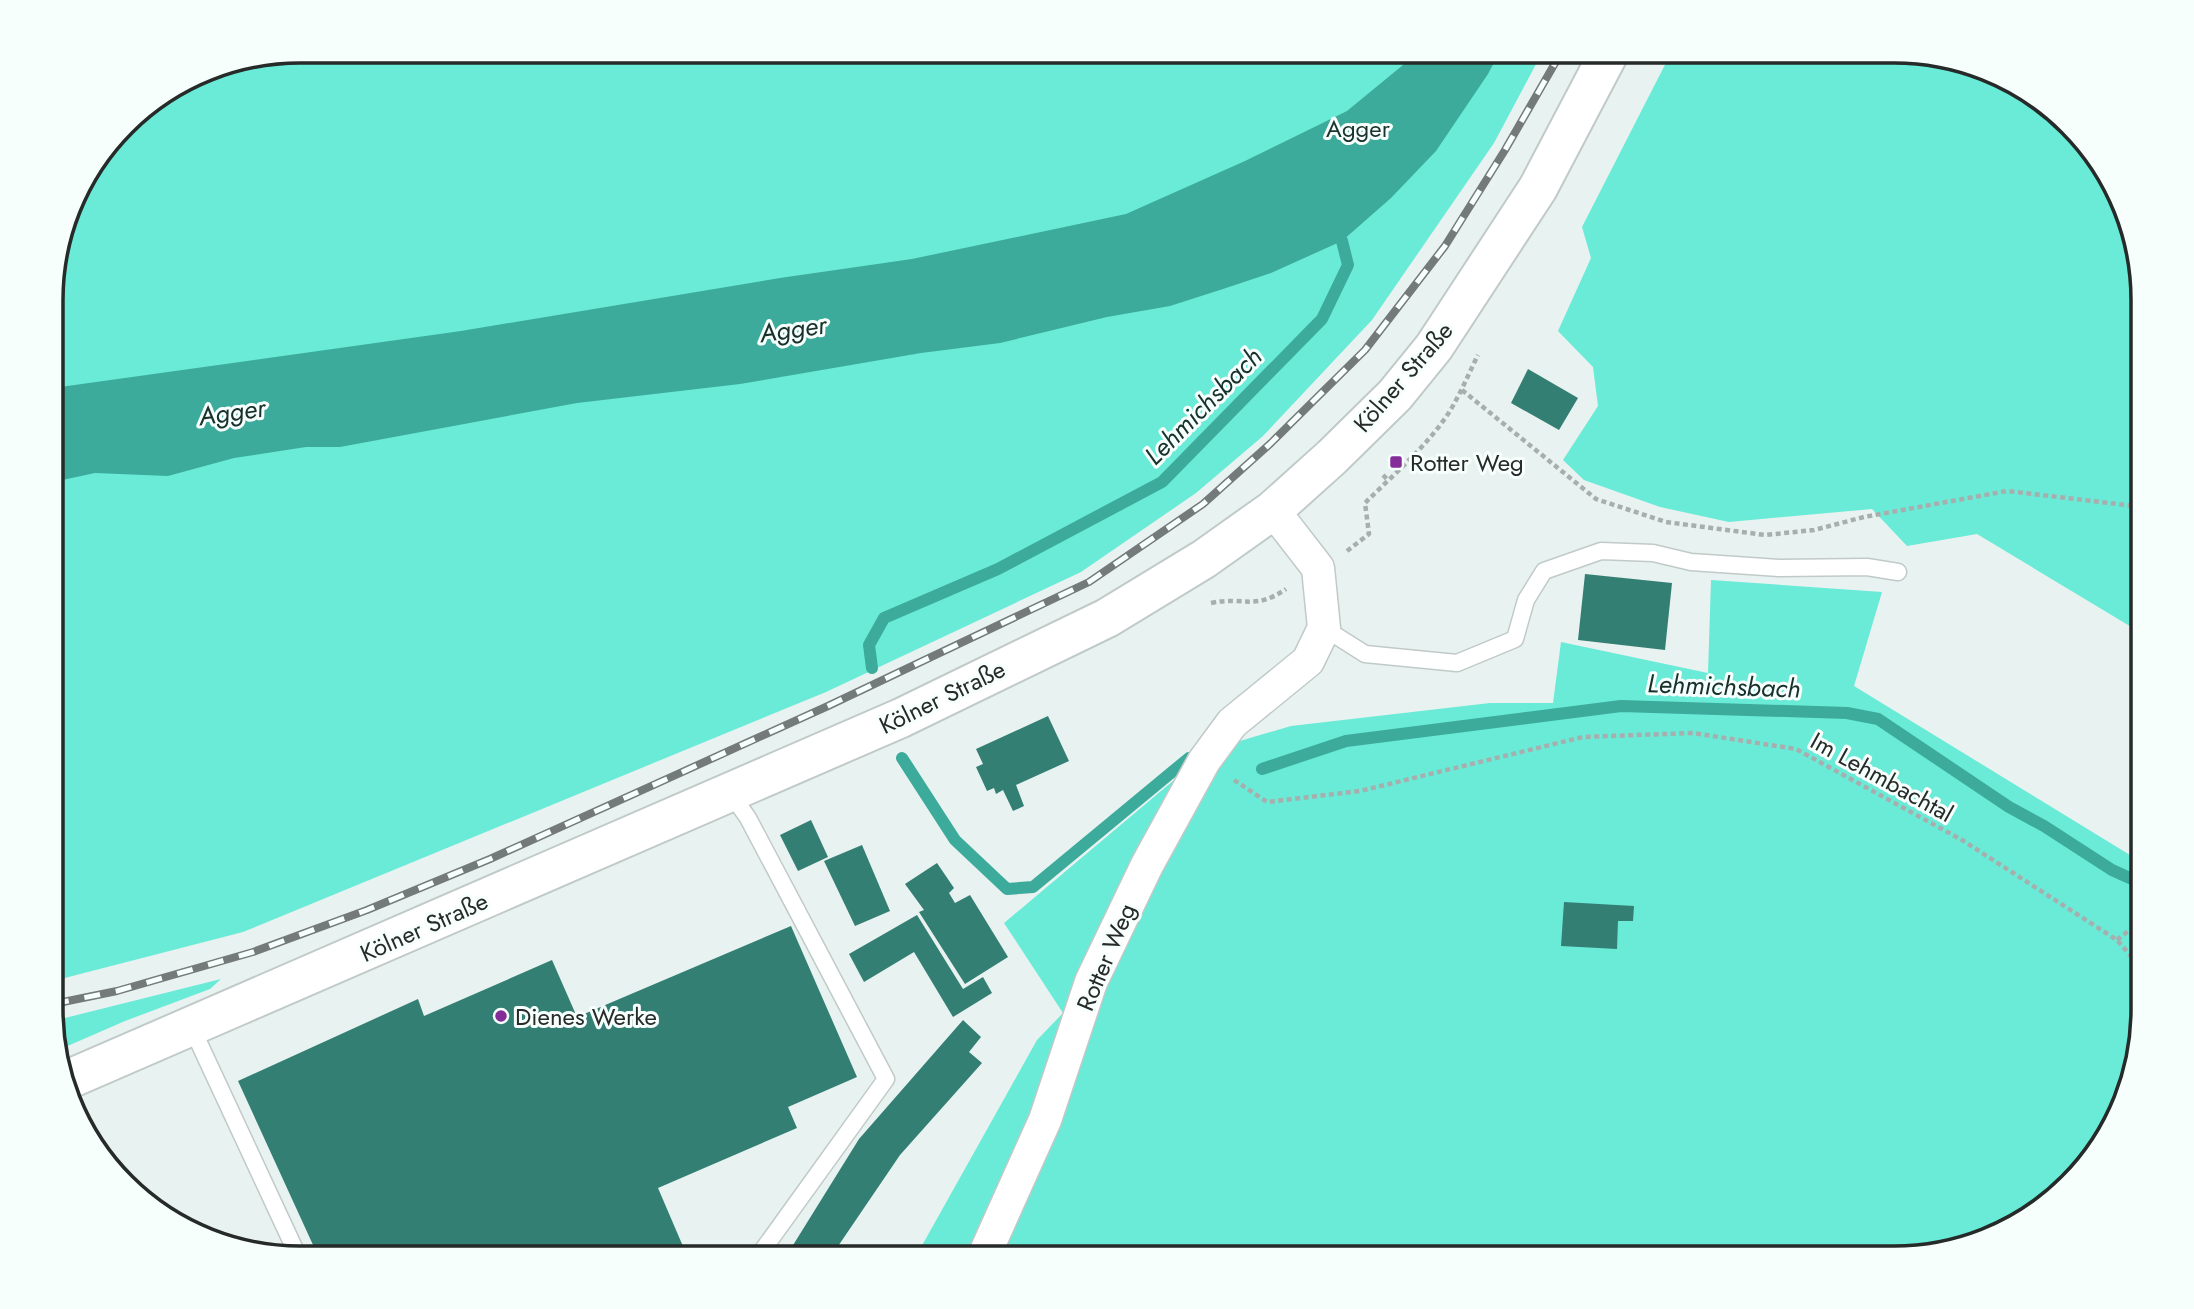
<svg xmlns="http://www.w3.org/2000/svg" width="2194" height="1309" viewBox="0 0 2194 1309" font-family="Jost,sans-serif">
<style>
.green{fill:#69ebd7}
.water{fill:#3cab9b}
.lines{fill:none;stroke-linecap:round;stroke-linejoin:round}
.stream{stroke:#3cab9b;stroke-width:12}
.building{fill:#337f73}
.service-casing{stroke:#c0cac8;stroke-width:19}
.minor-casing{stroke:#c0cac8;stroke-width:35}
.primary-casing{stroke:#c0cac8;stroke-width:42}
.path{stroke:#a7afae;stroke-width:4.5;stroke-dasharray:5 3.5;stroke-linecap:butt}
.service{stroke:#fff;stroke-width:16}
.minor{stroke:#fff;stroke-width:32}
.primary{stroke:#fff;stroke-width:38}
.rail-casing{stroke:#747a79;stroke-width:8}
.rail{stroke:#f7fffd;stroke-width:5;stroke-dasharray:16;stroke-linecap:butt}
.poi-dot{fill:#842c98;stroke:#f7fffd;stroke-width:2.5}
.labels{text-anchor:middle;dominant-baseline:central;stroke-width:6;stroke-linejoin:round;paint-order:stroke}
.park-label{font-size:24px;fill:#1b342f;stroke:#f7fffd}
.street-label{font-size:24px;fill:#262a29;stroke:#f7fffd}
.poi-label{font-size:24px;fill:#262a29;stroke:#f7fffd;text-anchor:start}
.water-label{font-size:26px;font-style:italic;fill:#18312c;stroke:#f7fffd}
.rim{fill:none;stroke:#262a29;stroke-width:3.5}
</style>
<rect width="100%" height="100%" fill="#e8f2f0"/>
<g class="green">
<path d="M300,51H1543L1494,143L1372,320L1263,436L1196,493L1081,572L826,692L243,932L53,981V268L77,189L135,113L205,70Z"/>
<path d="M1672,51H1895L2019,84L2102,162L2143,283V634L1977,534L1907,546L1872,509L1729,522L1660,507L1584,480L1563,460L1598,406L1593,367L1558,331L1591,258L1582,227Z"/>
<path d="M1711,580L1882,592L1854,686L2143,863V1025L2110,1134L2019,1225L1910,1258H915L1037,1040L1063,1013L1004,923L1180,775L1233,743L1291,726L1490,703H1553L1561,642L1708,673Z"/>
<path d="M221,979L210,989L125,1021L56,1051L53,1041V1021Z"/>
</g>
<path class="water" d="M1420,51H1500L1488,74L1436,151L1391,198L1342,241L1271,273L1223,289L1170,306L1107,317L1000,343L921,353L740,384L577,403L340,447H306L234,458L168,476L95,473L53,482V388L461,331L780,278L912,259L1126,214L1245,161L1347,111Z"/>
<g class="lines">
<g class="stream">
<path d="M872,668L869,645L884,618L998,569L1162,482L1322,319L1348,265L1342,241L1334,227"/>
<path d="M902,758L955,840L1007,889L1033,887L1189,758"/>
<path d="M1262,769L1346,741L1621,706L1847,713L1878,719L2009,807L2044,826L2112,870L2143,884"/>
</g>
</g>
<g class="building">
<path d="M1528,369L1578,398L1559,430L1511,403Z"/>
<path d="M1585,574L1672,583L1665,650L1578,640Z"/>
<path d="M1048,716L1069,761L1016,785L1024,806L1013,811L1003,790L996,794L994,788L987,791L976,767L983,764L976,749Z"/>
<path d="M811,820L828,857L798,871L780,835Z"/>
<path d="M862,845L890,911L855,926L824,861Z"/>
<path d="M937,863L954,888L949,893L955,903L970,895L1008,957L965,984L919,912L924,910L905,884Z"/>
<path d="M1564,902L1634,906L1633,921H1618L1617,949L1561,946Z"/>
<path d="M917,915L963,989L983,977L992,993L953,1017L914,952L864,982L849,954Z"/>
<path d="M791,926L857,1077L788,1107L797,1128L658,1188L688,1258H319L238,1081L418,999L424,1016L552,960L577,1017Z"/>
<path d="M963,1020L981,1037L969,1052L982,1063L900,1155L830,1258H803L790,1250L859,1139Z"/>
</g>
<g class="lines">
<defs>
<g id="service">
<path d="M1324,628L1365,654L1457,663L1515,639L1526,600L1544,571L1601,551L1653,553L1691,562L1779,568L1867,567L1898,572"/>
<path d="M731,794L748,818L886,1079L757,1258"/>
<path d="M192,1028L299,1258"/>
</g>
<path id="minor" d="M983,1258L1045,1120L1091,982L1147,865L1204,761L1232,723L1308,661L1324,628L1318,568L1273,510"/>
<path id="primary" d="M67,1080L901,718L1107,618L1204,559L1273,510L1332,457L1395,395L1434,347L1538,188L1610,51"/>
</defs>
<use href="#service" class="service-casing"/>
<use href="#minor" class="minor-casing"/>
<use href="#primary" class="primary-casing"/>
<g class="path">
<path d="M1462,390L1596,499L1666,522L1765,535L1814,530L1864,517L2007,491L2143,507"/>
<path d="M1383,475L1388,480"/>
<path d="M1347,551L1369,534L1365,503C1393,475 1426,447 1448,414C1460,395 1468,375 1478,355"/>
<path d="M1211,603C1244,596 1254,611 1286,589"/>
<path d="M1234,780L1267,802L1360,791L1583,737L1693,733L1796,749L1962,840L2117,940L2143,970"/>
<path d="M2117,940L2143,919"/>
</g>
<use href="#service" class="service"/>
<use href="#minor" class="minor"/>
<use href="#primary" class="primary"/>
<defs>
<path id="rail" d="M53,1004L117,991L253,952L367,910L490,859L828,706L1089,582L1203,504L1271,443L1365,350L1445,246L1505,150L1562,51"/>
</defs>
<use href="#rail" class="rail-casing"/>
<use href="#rail" class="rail"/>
</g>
<g class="poi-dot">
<rect x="1389" y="455" width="14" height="14" rx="3.5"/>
<circle cx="501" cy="1016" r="7"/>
</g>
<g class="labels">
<g class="park-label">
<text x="1358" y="128">Agger</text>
</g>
<g class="street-label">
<text transform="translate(1403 377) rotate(-49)">Kölner Straße</text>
<text transform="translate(942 697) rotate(-26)">Kölner Straße</text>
<text transform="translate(1882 777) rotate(29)">Im Lehmbachtal</text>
<text transform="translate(424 927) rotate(-24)">Kölner Straße</text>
<text transform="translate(1106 957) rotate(-67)">Rotter Weg</text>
</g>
<g class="poi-label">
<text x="1410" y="462">Rotter Weg</text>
<text x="515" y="1016">Dienes Werke</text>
</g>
<g class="water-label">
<text transform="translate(793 329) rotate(-8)">Agger</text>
<text transform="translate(1203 406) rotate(-45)">Lehmichsbach</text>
<text transform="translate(232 412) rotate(-8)">Agger</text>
<text transform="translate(1724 686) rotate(2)">Lehmichsbach</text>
</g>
</g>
<path d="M0 0H2194V1309H0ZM300 63H1894A237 237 0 0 1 2131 300V1009A237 237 0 0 1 1894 1246H300A237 237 0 0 1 63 1009V300A237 237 0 0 1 300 63Z" fill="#f7fffd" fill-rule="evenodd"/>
<path class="rim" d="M300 63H1894A237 237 0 0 1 2131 300V1009A237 237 0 0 1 1894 1246H300A237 237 0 0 1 63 1009V300A237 237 0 0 1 300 63Z"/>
</svg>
